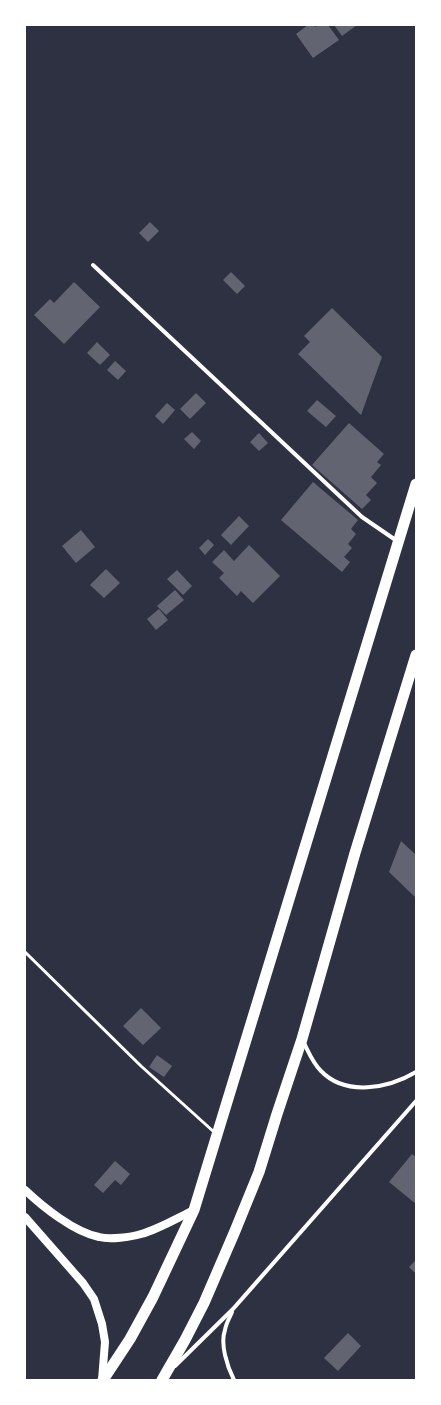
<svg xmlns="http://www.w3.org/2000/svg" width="441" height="1405" viewBox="0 0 441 1405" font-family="Georgia,serif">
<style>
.building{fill:#626471}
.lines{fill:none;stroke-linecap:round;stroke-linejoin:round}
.service{stroke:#fff;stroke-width:3}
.minor{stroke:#fff;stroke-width:4}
.secondary{stroke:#fff;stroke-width:8}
.trunk{stroke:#fff;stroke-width:11}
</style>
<rect width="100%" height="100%" fill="#2d3142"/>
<g class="building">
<path d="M308,25H314L315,27L318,25H328L339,40L313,58L296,34Z"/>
<path d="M334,25H357L342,36Z"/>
<path d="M150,222L159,231L148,242L139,233Z"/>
<path d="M231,272L245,286L237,294L223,280Z"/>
<path d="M74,282L100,307L64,344L34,315L50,299L54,303Z"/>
<path d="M332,308L382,357L361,415L298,354L310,342L304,336Z"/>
<path d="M97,342L110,355L100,365L87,353Z"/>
<path d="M115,361L126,371L118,380L107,370Z"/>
<path d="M196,393L206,403L190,419L180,409Z"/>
<path d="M317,400L336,416L326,427L307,411Z"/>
<path d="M167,403L175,410L163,424L155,416Z"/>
<path d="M349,423L384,454L377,462L381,465L371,477L377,483L366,495L371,500L362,509L312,465Z"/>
<path d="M192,432L201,441L194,449L184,439Z"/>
<path d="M259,433L268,443L259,451L250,442Z"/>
<path d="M313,482L358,520L351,529L356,534L348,544L352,548L344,557L350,562L342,572L281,520Z"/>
<path d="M239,516L249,526L231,545L221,535Z"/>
<path d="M81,530L95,547L76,563L62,546Z"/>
<path d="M208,539L214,545L205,555L199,548Z"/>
<path d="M249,545L280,576L253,603L241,591L237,596L219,578L224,573L212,562L224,550L234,561Z"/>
<path d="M106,569L120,583L104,598L90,585Z"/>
<path d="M177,570L192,586L183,595L167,579Z"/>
<path d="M175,590L184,600L166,615L157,606Z"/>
<path d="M159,609L168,620L156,630L147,619Z"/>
<path d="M401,841L416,855V898L389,872Z"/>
<path d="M141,1008L161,1028L143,1045L123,1026Z"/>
<path d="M157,1055L172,1066L164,1077L149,1067Z"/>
<path d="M412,1154L416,1157V1204L389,1182Z"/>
<path d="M115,1161L130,1174L121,1185L115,1180L103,1193L94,1185Z"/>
<path d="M416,1260V1274L409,1267Z"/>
<path d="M348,1333L361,1346L338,1371L324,1358Z"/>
</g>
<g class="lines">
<path class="service" d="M25,952L141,1066L214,1132"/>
<g class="minor">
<path d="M93,265L362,517L397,541"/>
<path d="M304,1043C309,1053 313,1063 321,1071C346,1097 389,1088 416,1072"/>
<path d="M232,1312C230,1317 226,1323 225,1330C220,1344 227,1366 234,1380"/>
<path d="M175,1366L233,1309L416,1101"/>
</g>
<g class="secondary">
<path d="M25,1190C43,1207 74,1232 99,1237C110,1240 131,1237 141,1234C159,1229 177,1218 194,1210"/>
<path d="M25,1217L83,1283L94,1299L102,1324L105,1342L102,1380"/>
</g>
<g class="trunk">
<path d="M103,1380L130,1339L153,1297L194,1210L416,484"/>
<path d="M162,1380L185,1340L204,1303L235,1231L259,1172L277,1114L302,1039L355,853L416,655"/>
</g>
</g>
<rect width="441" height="1405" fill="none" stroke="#ffffff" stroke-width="52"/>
</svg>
